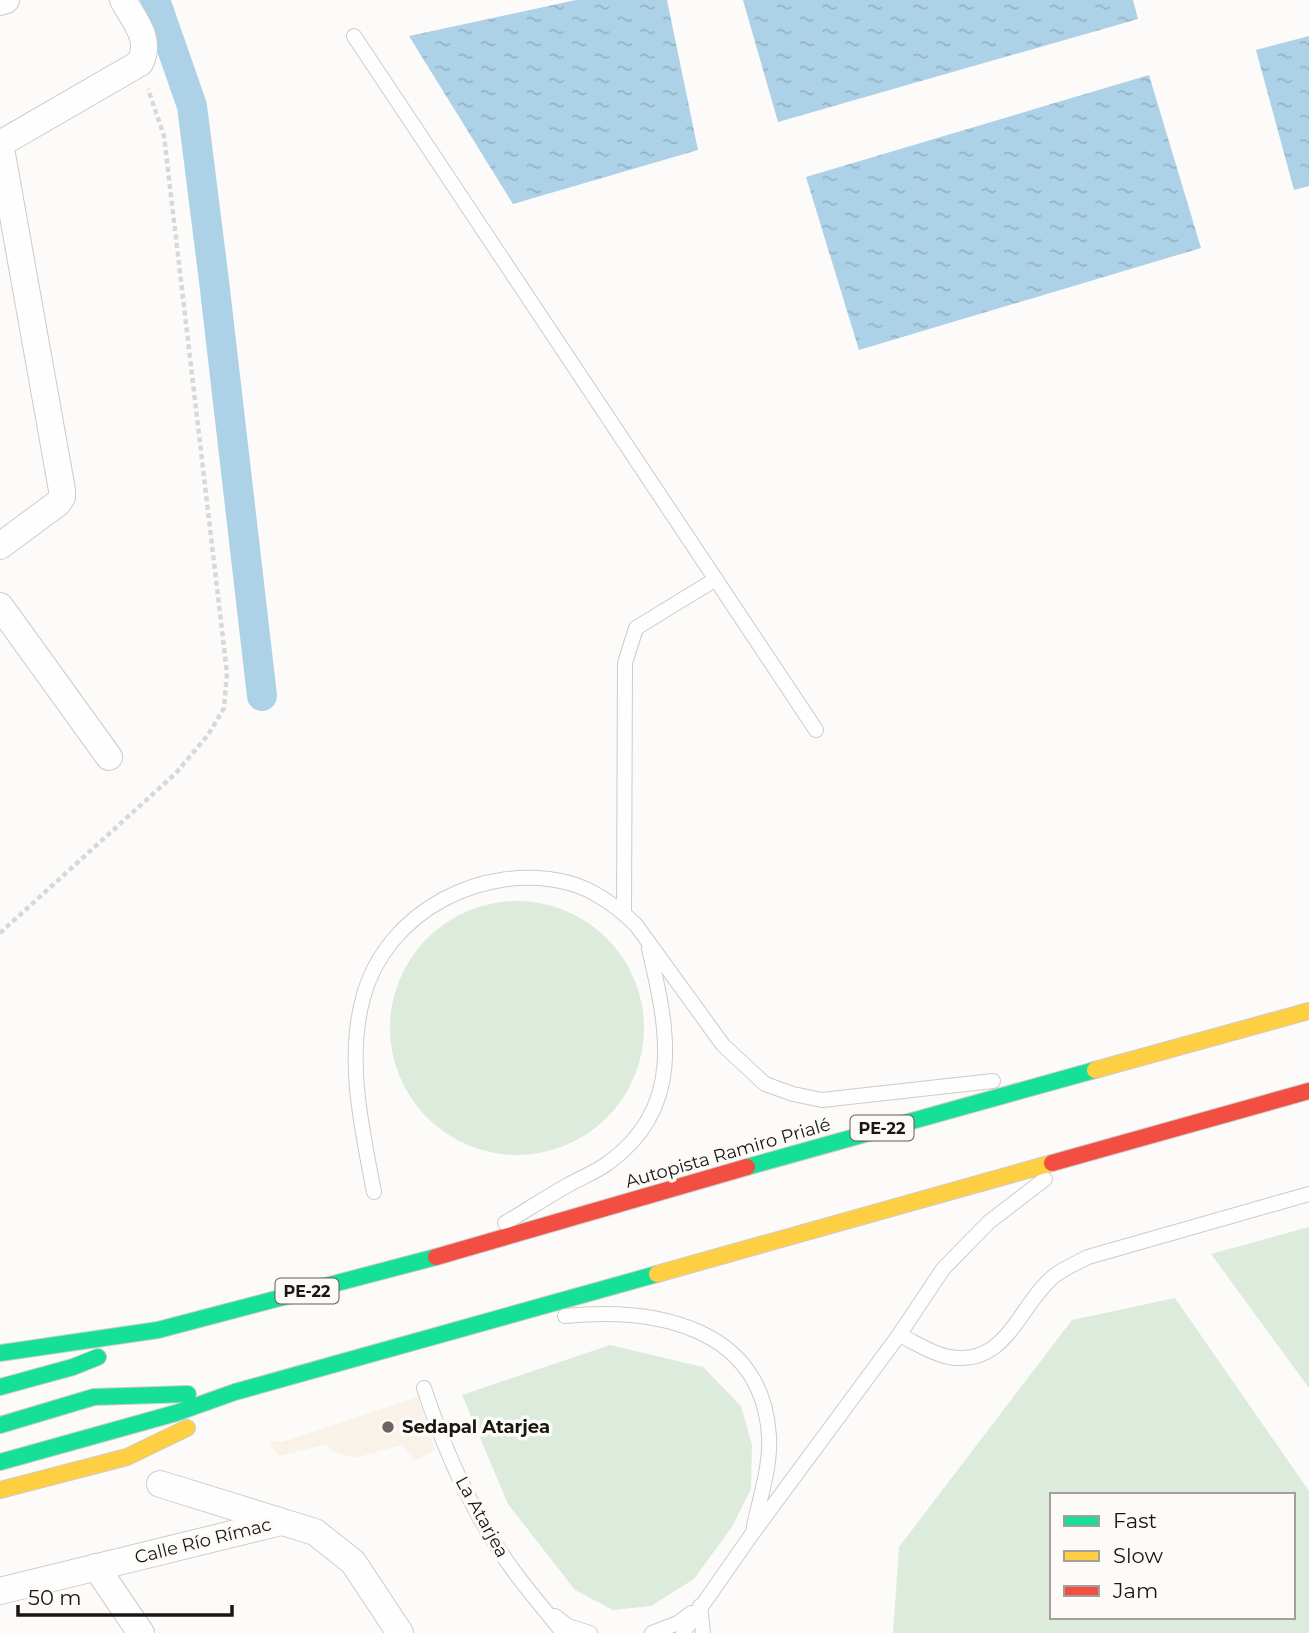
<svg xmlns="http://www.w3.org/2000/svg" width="1309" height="1633" viewBox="0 0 1309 1633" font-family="Montserrat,sans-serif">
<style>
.built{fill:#f8f2e8}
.grass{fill:#ddebdc;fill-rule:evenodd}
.water{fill:url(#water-ripples)}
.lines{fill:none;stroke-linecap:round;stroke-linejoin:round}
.canal{stroke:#add1e7;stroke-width:30}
.lane-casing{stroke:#cecbc8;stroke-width:16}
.street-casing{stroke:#cecbc8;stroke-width:28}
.fast-casing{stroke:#cecbc8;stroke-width:18}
.slow-casing{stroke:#cecbc8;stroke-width:18}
.jam-casing{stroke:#cecbc8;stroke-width:18}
.path{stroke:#d8d8d8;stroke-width:4.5;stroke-dasharray:5 3.5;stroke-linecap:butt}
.lane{stroke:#fffefe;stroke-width:14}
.street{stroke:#fffefe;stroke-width:26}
.fast{stroke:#16e098;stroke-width:16}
.slow{stroke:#ffcf43;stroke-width:16}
.jam{stroke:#f24e42;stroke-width:16}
.poi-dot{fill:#696663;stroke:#fdfbf8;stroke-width:2.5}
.labels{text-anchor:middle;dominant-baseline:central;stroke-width:7;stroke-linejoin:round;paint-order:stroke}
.shield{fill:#fdfbf8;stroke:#5e5b57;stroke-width:2}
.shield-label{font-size:16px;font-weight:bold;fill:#1a1612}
.street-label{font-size:18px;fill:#1a1612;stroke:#fdfbf8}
.poi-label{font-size:18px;font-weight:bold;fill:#1a1612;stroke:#fdfbf8;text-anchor:start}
</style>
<defs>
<pattern id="water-ripples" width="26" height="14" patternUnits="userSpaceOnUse" patternTransform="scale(1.75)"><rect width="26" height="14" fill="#add1e7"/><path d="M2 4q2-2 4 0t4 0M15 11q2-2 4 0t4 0" fill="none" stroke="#94b3c5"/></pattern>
</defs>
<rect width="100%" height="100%" fill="#fcfbf9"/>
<path class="built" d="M418,1397L435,1450L415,1461L402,1445L354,1458L332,1451L327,1444L279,1456L272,1448L270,1441L282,1442Z"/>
<g class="grass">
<circle cx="517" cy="1028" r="127"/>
<path d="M1309,1227V1388L1211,1254Z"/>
<path d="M1175,1298L1309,1491V1633H893L899,1547L1072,1320ZM1052,1495H1293V1617H1052Z"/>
<path d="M610,1345L703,1367L741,1406L752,1445L751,1489L732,1527L694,1579L651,1606L613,1610L575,1590L508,1504L462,1395Z"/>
</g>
<g class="water">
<path d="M576,0H667L698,150L513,204L409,36Z"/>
<path d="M743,0H1133L1138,19L778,122Z"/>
<path d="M1309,36V186L1294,190L1256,50Z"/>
<path d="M1149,75L1201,248L859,350L806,177Z"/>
</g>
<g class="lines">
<path class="canal" d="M155,0L192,106L214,281L262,696"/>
<defs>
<g id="lane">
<path d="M354,36L816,730"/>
<path d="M624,914L625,663L636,628L716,579"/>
<path d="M374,1192C362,1129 346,1061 363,998C386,911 484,861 569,883C593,889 619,908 636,925L723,1045L765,1084L793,1094L822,1100L993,1081"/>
<path d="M505,1223C527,1210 548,1196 570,1184C582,1177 596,1172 608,1163C685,1108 668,1029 649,949"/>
<path d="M565,1316C654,1307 762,1326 769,1436C771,1466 760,1497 754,1526"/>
<path d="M899,1335C915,1342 932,1354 949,1357C1007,1367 1018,1306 1054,1276C1064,1268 1077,1263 1088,1257L1309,1194"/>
<path d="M424,1388C445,1452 473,1515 513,1570C529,1592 547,1612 563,1633"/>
<path d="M700,1606L703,1633"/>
<path d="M555,1616L568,1626L590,1633"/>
<path d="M652,1633L678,1623L691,1613"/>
<path d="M683,1633L752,1534L899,1335L943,1269L989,1222L1045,1179"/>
</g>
<g id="street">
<path d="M0,2L6,0"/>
<path d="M0,144L140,63C152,39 135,22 123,0"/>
<path d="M0,546L58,503L62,497V490L0,143"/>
<path d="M0,606L109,757"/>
<path d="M160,1484L315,1532L353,1562L400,1633"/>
<path d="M96,1567L141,1633"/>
<path d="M0,1591L281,1522"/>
</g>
<g id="fast">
<path d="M747,1167L1095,1070"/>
<path d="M0,1353L158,1330L436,1257"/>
<path d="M0,1387L73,1367L98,1357"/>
<path d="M0,1425L94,1397L188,1394"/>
<path d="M0,1462L176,1413L235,1392L657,1274"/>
</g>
<g id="slow">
<path d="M1095,1070L1309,1011"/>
<path d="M657,1274L1052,1163"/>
<path d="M0,1490L127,1457L187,1428"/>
</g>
<g id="jam">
<path d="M1052,1163L1309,1091"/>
<path d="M436,1257L747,1167"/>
</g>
</defs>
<use href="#lane" class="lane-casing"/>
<use href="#street" class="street-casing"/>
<use href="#fast" class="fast-casing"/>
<use href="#slow" class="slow-casing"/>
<use href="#jam" class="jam-casing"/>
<path class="path" d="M0,933L176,773L208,735L224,708L227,673L164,136L148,89"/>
<use href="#lane" class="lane"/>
<use href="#street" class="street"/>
<use href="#fast" class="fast"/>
<use href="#slow" class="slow"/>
<use href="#jam" class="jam"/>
</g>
<circle class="poi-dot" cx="388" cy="1427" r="7"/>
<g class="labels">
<g class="shield">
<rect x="850.5" y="1115.5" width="63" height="25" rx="5"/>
<rect x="275.5" y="1278.5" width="63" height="25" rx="5"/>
</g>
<g class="shield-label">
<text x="882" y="1128">PE-22</text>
<text x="307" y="1291">PE-22</text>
</g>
<g class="street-label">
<text transform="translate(728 1153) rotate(-16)">Autopista Ramiro Prialé</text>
<text transform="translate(482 1517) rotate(61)">La Atarjea</text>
<text transform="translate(203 1541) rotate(-14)">Calle Río Rímac</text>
</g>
<g class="poi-label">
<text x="402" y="1427">Sedapal Atarjea</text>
</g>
</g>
<rect x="1050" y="1493" width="245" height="126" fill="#fdfbf8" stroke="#a29f9c" stroke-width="2"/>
<rect x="1064" y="1516" width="35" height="10" fill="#16e098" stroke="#a29f9c" stroke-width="2"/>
<text x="1113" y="1528" font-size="21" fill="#1a1612">Fast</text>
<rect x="1064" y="1551" width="35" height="10" fill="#ffcf43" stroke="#a29f9c" stroke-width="2"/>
<text x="1113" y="1563" font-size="21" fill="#1a1612">Slow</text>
<rect x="1064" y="1586" width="35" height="10" fill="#f24e42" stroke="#a29f9c" stroke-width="2"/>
<text x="1113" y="1598" font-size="21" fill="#1a1612">Jam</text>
<path d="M18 1605v10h214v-10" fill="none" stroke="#1a1612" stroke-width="3.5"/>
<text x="28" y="1605" font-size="21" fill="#1a1612" stroke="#fdfbf8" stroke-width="5" paint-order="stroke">50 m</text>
</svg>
